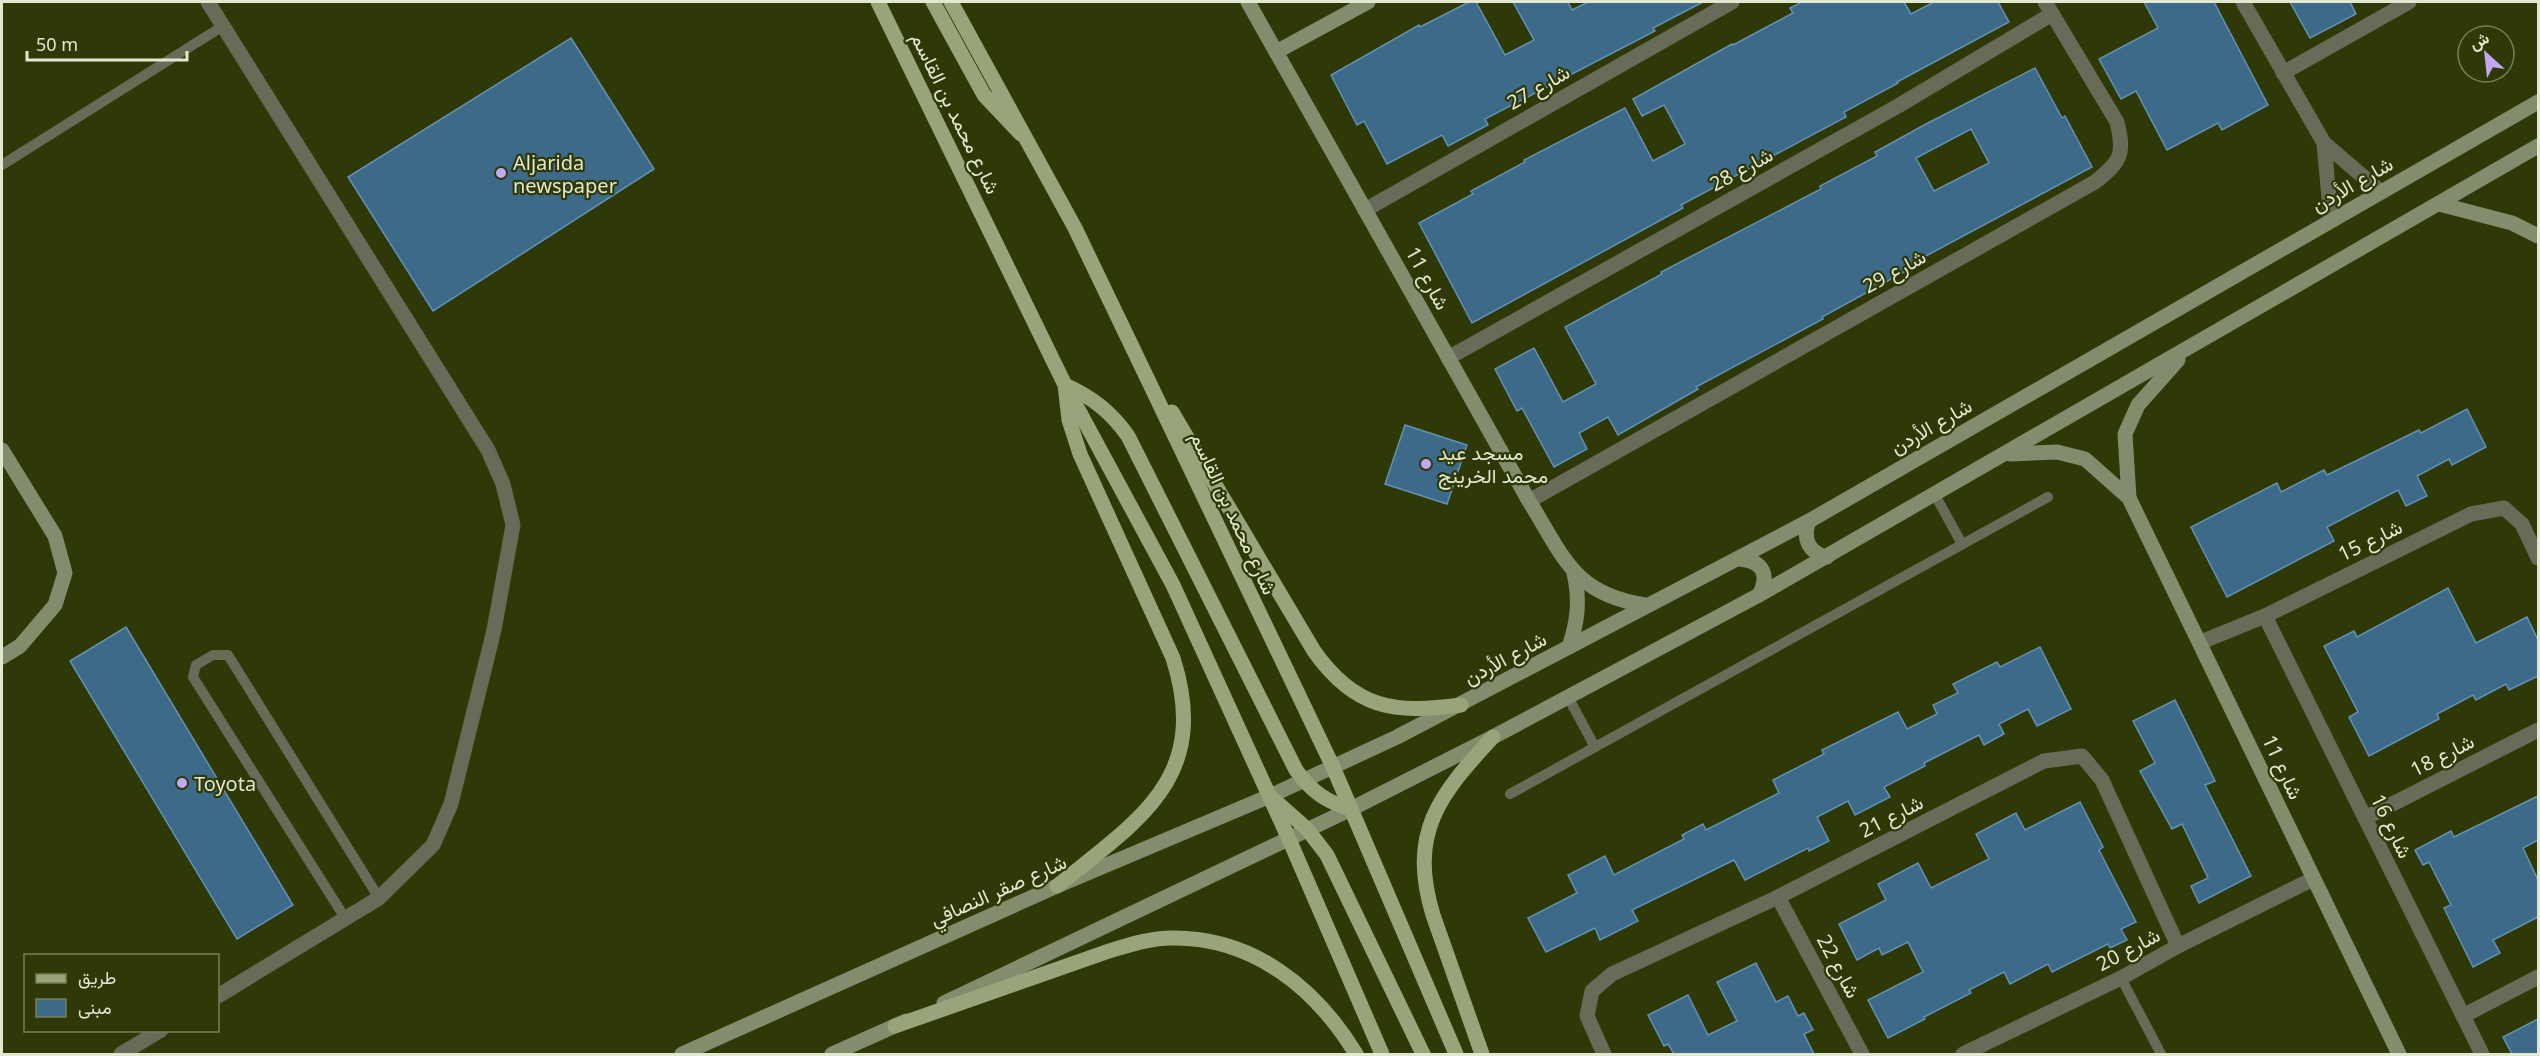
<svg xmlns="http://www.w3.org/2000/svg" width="2540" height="1056" viewBox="0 0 2540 1056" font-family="'Noto Sans',Vazirmatn,sans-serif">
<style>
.building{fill:#3d6a89;stroke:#6492b3;stroke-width:1.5;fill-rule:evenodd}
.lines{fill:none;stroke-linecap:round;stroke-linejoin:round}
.lane{stroke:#676c58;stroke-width:10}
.street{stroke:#676c58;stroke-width:15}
.secondary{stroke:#838c6c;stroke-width:15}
.primary{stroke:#99a47b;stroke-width:15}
.poi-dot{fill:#c2a8f2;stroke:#2f3807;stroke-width:2}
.labels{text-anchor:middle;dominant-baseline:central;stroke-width:4.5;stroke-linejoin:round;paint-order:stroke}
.street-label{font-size:20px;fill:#e1e8cf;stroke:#2f3807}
.poi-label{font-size:20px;fill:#e1e8cf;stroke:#2f3807;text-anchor:start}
</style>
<rect width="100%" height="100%" fill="#2f3807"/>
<g class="building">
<path d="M1469,2H1476L1505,55L1534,40L1513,2H1568L1572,10L1588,2H1703L1653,28L1655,31L1485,119L1488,125L1448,146L1442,135L1387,164L1364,121L1357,125L1331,75L1419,25L1420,27Z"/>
<path d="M1802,2H1904L1911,14L1934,2H1998L2009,22L1897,82L1898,83L1844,112L1846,117L1681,205L1683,208L1472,323L1419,223L1473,194L1471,191L1525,162L1524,160L1625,108L1653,161L1685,144L1664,105L1642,116L1633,99L1732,44L1733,45L1793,13L1790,8Z"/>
<path d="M2144,2H2214L2268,105L2222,130L2218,123L2167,150L2136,91L2121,99L2099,59L2158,28Z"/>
<path d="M2290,2H2350L2356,14L2310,38Z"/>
<path d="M571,38L654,169L433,311L348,177Z"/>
<path d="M2035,68L2062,118L2065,116L2092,167L1924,257L1926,260L1822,317L1823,319L1696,387L1698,389L1618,435L1608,417L1579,433L1587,449L1554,467L1522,408L1517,411L1495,369L1534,348L1563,402L1596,384L1565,327L1662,274L1661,272L1821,189L1820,186L1877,156L1875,152L1926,124ZM1971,129L1989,163L1934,191L1916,158Z"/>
<path d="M2467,409L2486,447L2452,465L2449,459L2417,476L2427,496L2406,506L2398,490L2327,527L2334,541L2227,597L2191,527L2277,483L2281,492L2324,470L2327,475L2419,430L2421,433Z"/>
<path d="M1405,425L1467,445L1447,504L1385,484Z"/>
<path d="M2448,588L2476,643L2527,617L2538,640V676L2509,690L2506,684L2476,700L2473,695L2437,714L2439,719L2369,756L2349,717L2358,712L2324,646L2354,631L2357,637Z"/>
<path d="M126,627L293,905L237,939L70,661Z"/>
<path d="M2040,647L2071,709L2037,726L2028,709L1999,724L2004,734L1984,745L1979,735L1924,763L1925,766L1884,787L1890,797L1855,815L1848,801L1817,817L1829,841L1809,851L1808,848L1745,880L1734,860L1632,910L1638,921L1600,940L1595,928L1546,952L1528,918L1577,893L1568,875L1605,856L1614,875L1684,839L1682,835L1703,824L1706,830L1779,793L1773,780L1824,754L1822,750L1898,712L1907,729L1937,714L1933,705L1958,693L1953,684L1997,662L2000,667Z"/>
<path d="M2175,700L2215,781L2205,785L2251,876L2199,903L2191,886L2208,878L2182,824L2172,829L2140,771L2155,763L2133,721Z"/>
<path d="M2538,796V840L2523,848L2538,880V917L2493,940L2500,953L2473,967L2444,908L2451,905L2429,862L2423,865L2415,850L2451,831L2454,837Z"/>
<path d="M2080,802L2103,847L2099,850L2136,922L2121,929L2127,940L2110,948L2108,944L2052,972L2048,964L2010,984L2004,972L1969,990L1971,993L1924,1017L1925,1019L1888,1038L1868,1000L1923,972L1908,942L1882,955L1879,948L1857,960L1839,924L1886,900L1878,884L1918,863L1931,888L1989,859L1976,834L2016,813L2025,830Z"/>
<path d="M1756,963L1776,1002L1788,996L1798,1016L1804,1013L1813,1030L1804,1034L1814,1054H1674L1668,1044L1664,1046L1648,1015L1688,995L1708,1035L1737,1021L1717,982Z"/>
<path d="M2538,1019V1054H2512L2503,1037Z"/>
</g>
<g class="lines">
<g class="lane">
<path d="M2,165L223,26"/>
<path d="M1935,495L1962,544"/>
<path d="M1568,697L1595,747"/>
<path d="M1510,794L2048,497"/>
<path d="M345,918L193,677L196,665L213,655H228L379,898"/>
<path d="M2121,978L2161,1054"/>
</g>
<g class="street">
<path d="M208,2L488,450L503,484L513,525L494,630L451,804L433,845L379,898L218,996"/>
<path d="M2243,2L2324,143L2381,192"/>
<path d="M2283,73L2409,2"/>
<path d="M2324,143L2331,220"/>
<path d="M1365,210L1732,2"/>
<path d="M1448,358L1898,106L2052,14"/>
<path d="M1529,501L2095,182C2121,161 2125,155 2117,122L2045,2"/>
<path d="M2265,616L2482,1054"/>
<path d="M2201,642L2265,616L2471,514L2504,508L2522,524L2538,558"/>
<path d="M2365,818L2538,730"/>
<path d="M1778,897L1862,1054"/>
<path d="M2463,1016L2538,977"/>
<path d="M121,1054L161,1030"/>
<path d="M1604,1054L1587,1016L1592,991L1612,974L1778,897L2044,761L2082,756L2102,780L2178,946"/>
<path d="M1963,1054L2121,978L2178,946L2313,879"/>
</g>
<g class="secondary">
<path d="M1248,2L1529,501C1564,557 1573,594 1645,605"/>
<path d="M1276,52L1368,2"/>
<path d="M2439,204L2512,223L2538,236"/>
<path d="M2,450L55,536L65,573L55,605L20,646L2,657"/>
<path d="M2010,454L2057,452L2085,459L2129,498L2399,1054"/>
<path d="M2129,498L2125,434L2138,405L2178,360"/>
<path d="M1809,521C1802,539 1809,553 1827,557"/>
<path d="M1740,559C1763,561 1770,575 1759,595"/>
<path d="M1569,647C1578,621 1580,600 1574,573"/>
<path d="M944,1003L1351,809L1493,737L1759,595L2538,146"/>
<path d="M682,1054L1057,886L1270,796L1397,737L1809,521L2538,102"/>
<path d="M832,1054L906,1021"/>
</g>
<g class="primary">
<path d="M878,2L1065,385L1173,585L1289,839L1382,1054"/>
<path d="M933,2L984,95L1021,134"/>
<path d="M951,2L1075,228L1149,382L1333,767L1456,1054"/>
<path d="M1172,412L1314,651C1355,709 1394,714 1461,705"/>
<path d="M1271,797L1307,829L1327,855L1423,1054"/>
<path d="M1057,886C1140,819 1211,778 1173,658L1080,454L1069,420L1065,385C1092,397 1111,412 1128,436L1296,770C1311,791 1326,802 1351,809"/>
<path d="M895,1026L1109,951C1129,945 1150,938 1172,938C1253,937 1316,988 1356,1054"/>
<path d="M1482,1054L1433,915C1408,833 1439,795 1493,737"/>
</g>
</g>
<g class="poi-dot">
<circle cx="501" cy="173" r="6"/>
<circle cx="1426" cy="464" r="6"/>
<circle cx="182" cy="783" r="6"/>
</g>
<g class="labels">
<g class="street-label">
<text transform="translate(1538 87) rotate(-30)">شارع 27</text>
<text transform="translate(956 113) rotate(64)">شارع محمد بن القاسم</text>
<text transform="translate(1741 169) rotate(-29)">شارع 28</text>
<text transform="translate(2352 184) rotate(-30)">شارع الأردن</text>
<text transform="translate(1894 271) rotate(-29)">شارع 29</text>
<text transform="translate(1428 278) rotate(61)">شارع 11</text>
<text transform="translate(1931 426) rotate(-30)">شارع الأردن</text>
<text transform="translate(1234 513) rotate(65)">شارع محمد بن القاسم</text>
<text transform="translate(2370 540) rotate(-26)">شارع 15</text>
<text transform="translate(1505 658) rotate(-28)">شارع الأردن</text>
<text transform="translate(2442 755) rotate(-27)">شارع 18</text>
<text transform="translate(2283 767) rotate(65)">شارع 11</text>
<text transform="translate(1891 816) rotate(-27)">شارع 21</text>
<text transform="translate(2392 826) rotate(64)">شارع 16</text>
<text transform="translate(998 890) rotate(-24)">شارع صقر النصافي</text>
<text transform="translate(2128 949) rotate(-28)">شارع 20</text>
<text transform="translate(1839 966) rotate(62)">شارع 22</text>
</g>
<g class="poi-label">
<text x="513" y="162">Aljarida<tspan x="513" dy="23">newspaper</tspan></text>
<text x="1438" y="452">مسجد عيد<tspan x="1438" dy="23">محمد الخرينج</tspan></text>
<text x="194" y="783">Toyota</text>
</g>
</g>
<rect width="2540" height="1056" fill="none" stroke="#e1e8cf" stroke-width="6"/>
<rect x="24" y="954" width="195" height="78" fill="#2f3807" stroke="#767e57" stroke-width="1.5"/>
<rect x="36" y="974" width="30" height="9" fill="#99a47b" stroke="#767e57" stroke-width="1.5"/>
<text x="78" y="984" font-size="18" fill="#e1e8cf">طريق</text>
<rect x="36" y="999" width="30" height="18" fill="#3d6a89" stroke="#767e57" stroke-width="1.5"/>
<text x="78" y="1014" font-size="18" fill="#e1e8cf">مبنى</text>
<g transform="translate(2486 54) rotate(333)"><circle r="28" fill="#2f3807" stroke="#767e57" stroke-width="1.5"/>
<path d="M0-4.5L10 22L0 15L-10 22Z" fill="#c2a8f2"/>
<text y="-9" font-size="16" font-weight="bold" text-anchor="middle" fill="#e1e8cf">ش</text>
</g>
<path d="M27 51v9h160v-9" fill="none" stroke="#e1e8cf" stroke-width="3"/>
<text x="36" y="51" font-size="18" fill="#e1e8cf" stroke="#2f3807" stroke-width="4.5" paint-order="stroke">50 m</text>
</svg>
